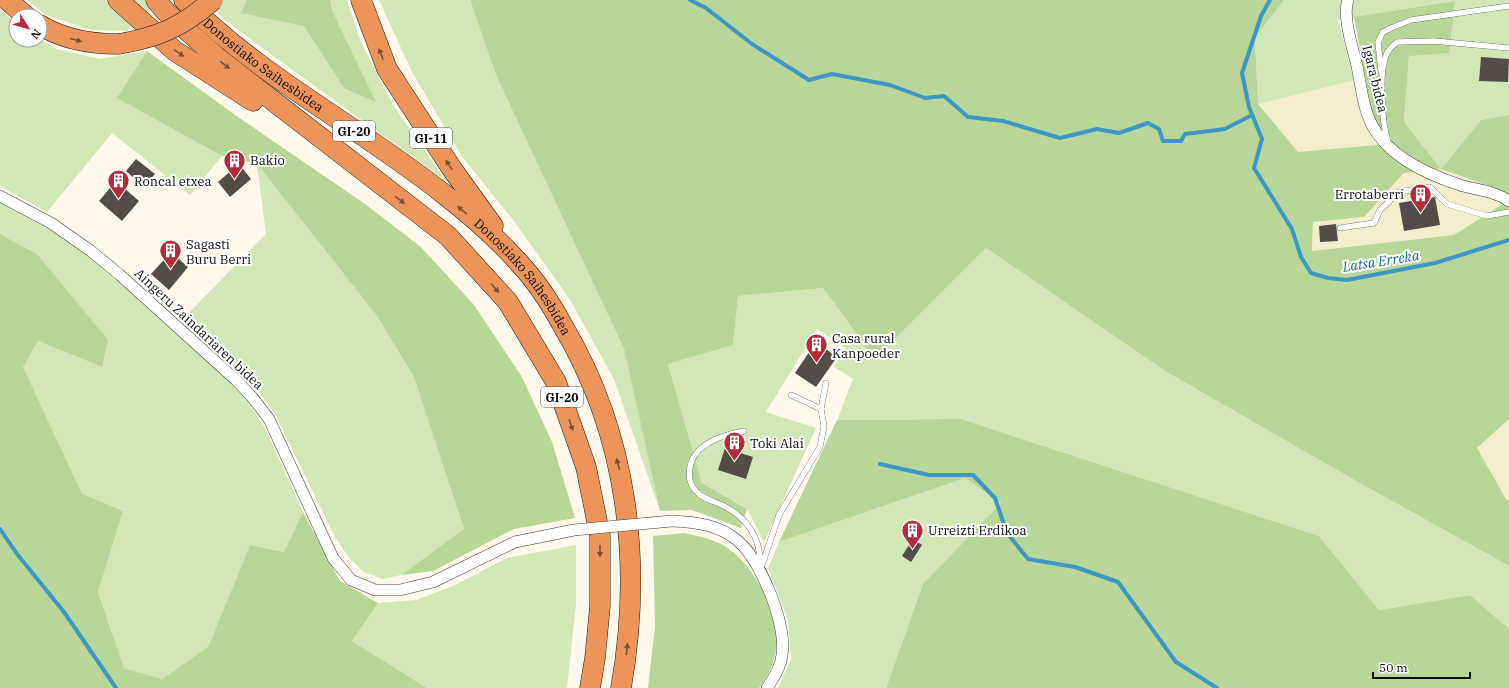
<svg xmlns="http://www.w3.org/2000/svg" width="1509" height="688" viewBox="0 0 1509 688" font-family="'IBM Plex Serif',serif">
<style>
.farmland{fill:#f2edcd}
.green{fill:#d3e6b7}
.forest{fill:#b8d697}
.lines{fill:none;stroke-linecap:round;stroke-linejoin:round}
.stream{stroke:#3e98c6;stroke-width:4}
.building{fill:#544c49}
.lane-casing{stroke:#3f3f3f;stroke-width:6}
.street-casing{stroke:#3f3f3f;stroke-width:12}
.highway-casing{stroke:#1d1d1d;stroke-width:21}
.lane{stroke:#fff;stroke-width:5.5}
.street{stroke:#fff;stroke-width:11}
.highway{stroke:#ed945b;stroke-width:20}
.street-bridge-casing{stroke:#3f3f3f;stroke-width:12;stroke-linecap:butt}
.highway-bridge-casing{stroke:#1d1d1d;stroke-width:21;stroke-linecap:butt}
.street-bridge{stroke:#fff;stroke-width:11}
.highway-bridge{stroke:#ed945b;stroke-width:20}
.oneway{fill:#7c5034}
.labels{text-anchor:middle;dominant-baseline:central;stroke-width:4;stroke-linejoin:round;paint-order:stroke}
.shield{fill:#fff;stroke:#555;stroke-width:1}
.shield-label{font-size:12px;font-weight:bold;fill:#0c0c0c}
.street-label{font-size:13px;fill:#0c0c0c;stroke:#fff}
.poi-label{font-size:13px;fill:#0c0c0c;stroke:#fff;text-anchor:start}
.water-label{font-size:14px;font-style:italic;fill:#1c6996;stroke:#fff}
</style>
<rect width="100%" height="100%" fill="#fef9eb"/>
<g class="farmland">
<path d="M1354,80L1363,124L1378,146L1298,152L1258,104Z"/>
<path d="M1441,169L1509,193V200L1454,235L1312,251L1313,222L1364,217L1404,173Z"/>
<path d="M1509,419V501L1506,499L1477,448Z"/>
</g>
<g class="green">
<path d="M27,0H158L127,31L91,30L46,15Z"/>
<path d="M205,0H347L359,38L393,105L445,180L276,58L225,20Z"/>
<path d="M379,0H470L496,75L624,349L660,511L614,379L569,298L514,221L461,155L412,72Z"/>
<path d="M1284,0H1509V115L1481,120L1441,169L1404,122L1409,56L1455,1L1338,20L1354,80L1258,104L1255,38Z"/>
<path d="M0,9L16,24V40L40,39L56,49L100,59L147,51L118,98L222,156L190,195L112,133L47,212L0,186Z"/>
<path d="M257,164L377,316L414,377L464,529L401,575L383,579L364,572L350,559L335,537L276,416L254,384L181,321L266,234Z"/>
<path d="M0,202L76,244L242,393L265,428L303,512L284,552L250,545L208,647L162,679L124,668L98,592L123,511L82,495L23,367L38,341L102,367L37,254L0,234Z"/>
<path d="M986,248L1165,371L1365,486L1509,566V629L1470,595L1379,610L1319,536L961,419L837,420L853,379L834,367L845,348L817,329L766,412L816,428L764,542L747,509L702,483L668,364L733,345L738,296L823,288L875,359Z"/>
<path d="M965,478L1001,503L923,584L886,688H778L791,659L788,620L768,568L779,542Z"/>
<path d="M576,545V604L567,688H427L352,641L378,603L416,600L453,586L507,558Z"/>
</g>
<g class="forest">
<path d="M247,0H330L332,11L376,102L344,88L304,26L241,13Z"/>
<path d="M470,0H1284L1255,38L1258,104L1298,152L1378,145L1354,17L1455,1L1449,53L1409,56L1404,122L1441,169L1481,120L1509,115V193L1441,169L1404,173L1364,217L1313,222L1312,251L1454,235L1509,200V419L1477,448L1506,499L1509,501V566L1365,486L1165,371L986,248L875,359L823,288L738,296L733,345L668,364L702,483L747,509L741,528L692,510L660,511L624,349L496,75Z"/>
<path d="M147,51L238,117L365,204L421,247L474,305L522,377L552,442L575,518L514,529L433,571L401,575L464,529L414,377L377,316L257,164L222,156L117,98Z"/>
<path d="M0,234L37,254L108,340L102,367L38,341L23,367L82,494L123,511L98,592L124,668L162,679L208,647L250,545L284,552L303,512L340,581L378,603L352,641L427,688H0Z"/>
<path d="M961,419L1319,536L1379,610L1470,595L1509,629V688H886L923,584L1001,503L965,478L779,542L837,420Z"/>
<path d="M684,533C698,536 712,539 725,546C753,564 774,604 777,637C778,655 770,674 759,688H648L655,626L653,536Z"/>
</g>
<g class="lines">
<g class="stream">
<path d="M690,0L706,8L752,44L809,80L832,74L890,85L925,98L944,96L968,117L1003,121L1060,138L1097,129L1119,133L1148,123L1159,129L1163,141H1181L1185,134L1225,129L1252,115"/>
<path d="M1270,0L1261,16L1242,73L1249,107L1262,139L1254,168L1292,229L1301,257L1311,273L1328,278L1347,280L1435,263L1509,240"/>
<path d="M880,464L929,475H973L995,498L1007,533L1028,559L1075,567L1118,582L1176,662L1217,688"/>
<path d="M0,529L17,554L64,612L116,688"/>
</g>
</g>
<g class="building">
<path d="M1481,57L1509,59L1508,82L1479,81Z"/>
<path d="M136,159L155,174L144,187L126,171Z"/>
<path d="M239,164L251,179L230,197L218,182Z"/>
<path d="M116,181L139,201L122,221L99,201Z"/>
<path d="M1435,197L1440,225L1404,231L1399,203Z"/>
<path d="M1336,224L1338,241L1320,242L1319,226Z"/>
<path d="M171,252L188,267L169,290L151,274Z"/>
<path d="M816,342L837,357L816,387L795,373Z"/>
<path d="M725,448L753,457L746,479L718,470Z"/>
<path d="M913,539L922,545L911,562L902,556Z"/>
</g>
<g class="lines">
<defs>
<g id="lane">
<path d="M1381,71L1378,42L1383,32L1391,28L1411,20L1509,6"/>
<path d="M1388,142C1382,122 1378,72 1387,53C1389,49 1394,45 1397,42L1434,41L1509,48"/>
<path d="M1340,228L1374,223L1380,210L1399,192L1430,187L1447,204L1487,216L1509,212"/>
<path d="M791,395L821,409"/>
<path d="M744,431C730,434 716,437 704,446C689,456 683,480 698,493C705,500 713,501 722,505C747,517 761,538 760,565"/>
<path d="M762,565L779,515L820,447L824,426L821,409L826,383"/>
</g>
<g id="street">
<path d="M1348,0C1342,16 1353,49 1357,66C1361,85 1363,109 1373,127C1390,157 1429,175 1460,185C1476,190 1495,191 1509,201"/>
<path d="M0,196L51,223L91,251L120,275L236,380L252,397L269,419L333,558L351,580L375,590H400L433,582L515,542"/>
<path d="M672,521C696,522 720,525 738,541C761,560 787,625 782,655C781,667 774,678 767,688"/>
</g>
<g id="highway">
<path d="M7,0L26,16"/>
<path d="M118,0L175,51L253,101"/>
<path d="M156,0L166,12L219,59L448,236L508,302L556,382L586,467L600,536V606L595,658L590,688"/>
<path id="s1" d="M184,0C261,78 360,127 445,195C472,216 498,239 520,264C537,282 551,304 563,326C628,436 643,563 621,688"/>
<path d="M361,0L387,69L452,169L493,226"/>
<path d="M40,25C64,40 92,44 119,44"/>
</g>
</defs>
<use href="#lane" class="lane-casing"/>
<use href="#street" class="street-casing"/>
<use href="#highway" class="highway-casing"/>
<use href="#lane" class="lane"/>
<use href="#street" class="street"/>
<use href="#highway" class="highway"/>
<defs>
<path id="street-bridge" d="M515,542L574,530L672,521"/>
<path id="highway-bridge" d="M119,44C159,37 182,27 213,0"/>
</defs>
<use href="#street-bridge" class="street-bridge-casing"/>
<use href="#highway-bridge" class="highway-bridge-casing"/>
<use href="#street-bridge" class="street-bridge"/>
<use href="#highway-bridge" class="highway-bridge"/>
</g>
<defs><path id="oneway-solid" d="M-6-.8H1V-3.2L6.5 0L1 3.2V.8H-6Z"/></defs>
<g class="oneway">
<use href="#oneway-solid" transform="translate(76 40) rotate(15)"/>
<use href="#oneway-solid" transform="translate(179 53) rotate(34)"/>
<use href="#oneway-solid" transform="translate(381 54) rotate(-111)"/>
<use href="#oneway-solid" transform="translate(225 65) rotate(38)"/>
<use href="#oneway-solid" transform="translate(449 165) rotate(-123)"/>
<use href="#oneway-solid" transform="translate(400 200) rotate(38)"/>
<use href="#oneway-solid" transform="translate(462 210) rotate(-140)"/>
<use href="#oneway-solid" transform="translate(495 288) rotate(49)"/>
<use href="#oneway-solid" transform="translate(571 425) rotate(71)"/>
<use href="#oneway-solid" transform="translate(618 464) rotate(-104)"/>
<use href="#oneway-solid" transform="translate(600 551) rotate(90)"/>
<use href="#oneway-solid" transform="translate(627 649) rotate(-84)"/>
</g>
<defs>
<symbol id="building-pin" viewBox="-11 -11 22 30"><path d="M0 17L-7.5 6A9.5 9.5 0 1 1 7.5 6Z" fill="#b42b3b" stroke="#fff"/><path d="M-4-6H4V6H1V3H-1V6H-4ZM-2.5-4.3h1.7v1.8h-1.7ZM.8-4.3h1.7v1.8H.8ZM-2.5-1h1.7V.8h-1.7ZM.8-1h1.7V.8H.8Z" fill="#fff"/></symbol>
</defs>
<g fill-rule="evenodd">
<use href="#building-pin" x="222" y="148" width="25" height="34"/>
<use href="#building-pin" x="106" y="168" width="25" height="34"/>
<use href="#building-pin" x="1408" y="182" width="25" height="34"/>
<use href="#building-pin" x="158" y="238" width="25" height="34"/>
<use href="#building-pin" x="804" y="332" width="25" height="34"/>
<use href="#building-pin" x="722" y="430" width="25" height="34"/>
<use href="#building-pin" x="900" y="518" width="25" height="34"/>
</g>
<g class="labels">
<g class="shield">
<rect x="333" y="121" width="42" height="20" rx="3"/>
<rect x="410" y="128" width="42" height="20" rx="3"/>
<rect x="541" y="387" width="42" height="20" rx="3"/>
</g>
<g class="shield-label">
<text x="354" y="131">GI-20</text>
<text x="431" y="138">GI-11</text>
<text x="562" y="397">GI-20</text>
</g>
<g class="street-label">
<text stroke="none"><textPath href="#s1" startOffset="103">Donostiako Saihesbidea</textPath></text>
<text transform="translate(1375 79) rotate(76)">Igara bidea</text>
<text stroke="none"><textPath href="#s1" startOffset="440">Donostiako Saihesbidea</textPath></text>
<text transform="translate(199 329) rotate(43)">Aingeru Zaindariaren bidea</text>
</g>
<g class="poi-label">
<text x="250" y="160">Bakio</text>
<text x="134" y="181">Roncal etxea</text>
<text x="1404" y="194" text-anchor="end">Errotaberri</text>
<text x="186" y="244">Sagasti<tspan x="186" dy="15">Buru Berri</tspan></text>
<text x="832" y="338">Casa rural<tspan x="832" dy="15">Kanpoeder</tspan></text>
<text x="750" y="443">Toki Alai</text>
<text x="928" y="530">Urreizti Erdikoa</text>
</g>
<g class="water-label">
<text transform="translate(1381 261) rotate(-9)">Latsa Erreka</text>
</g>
</g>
<g transform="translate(28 28) rotate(127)"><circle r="19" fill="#ffffff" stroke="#9e9e9e"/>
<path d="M0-3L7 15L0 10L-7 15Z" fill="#b42b3b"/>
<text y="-6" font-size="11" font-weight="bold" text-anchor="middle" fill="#0c0c0c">N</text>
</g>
<path d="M1373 672v6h97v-6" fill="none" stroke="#0c0c0c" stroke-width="2"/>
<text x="1379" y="672" font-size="12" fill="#0c0c0c" stroke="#ffffff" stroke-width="3" paint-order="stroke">50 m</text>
</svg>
